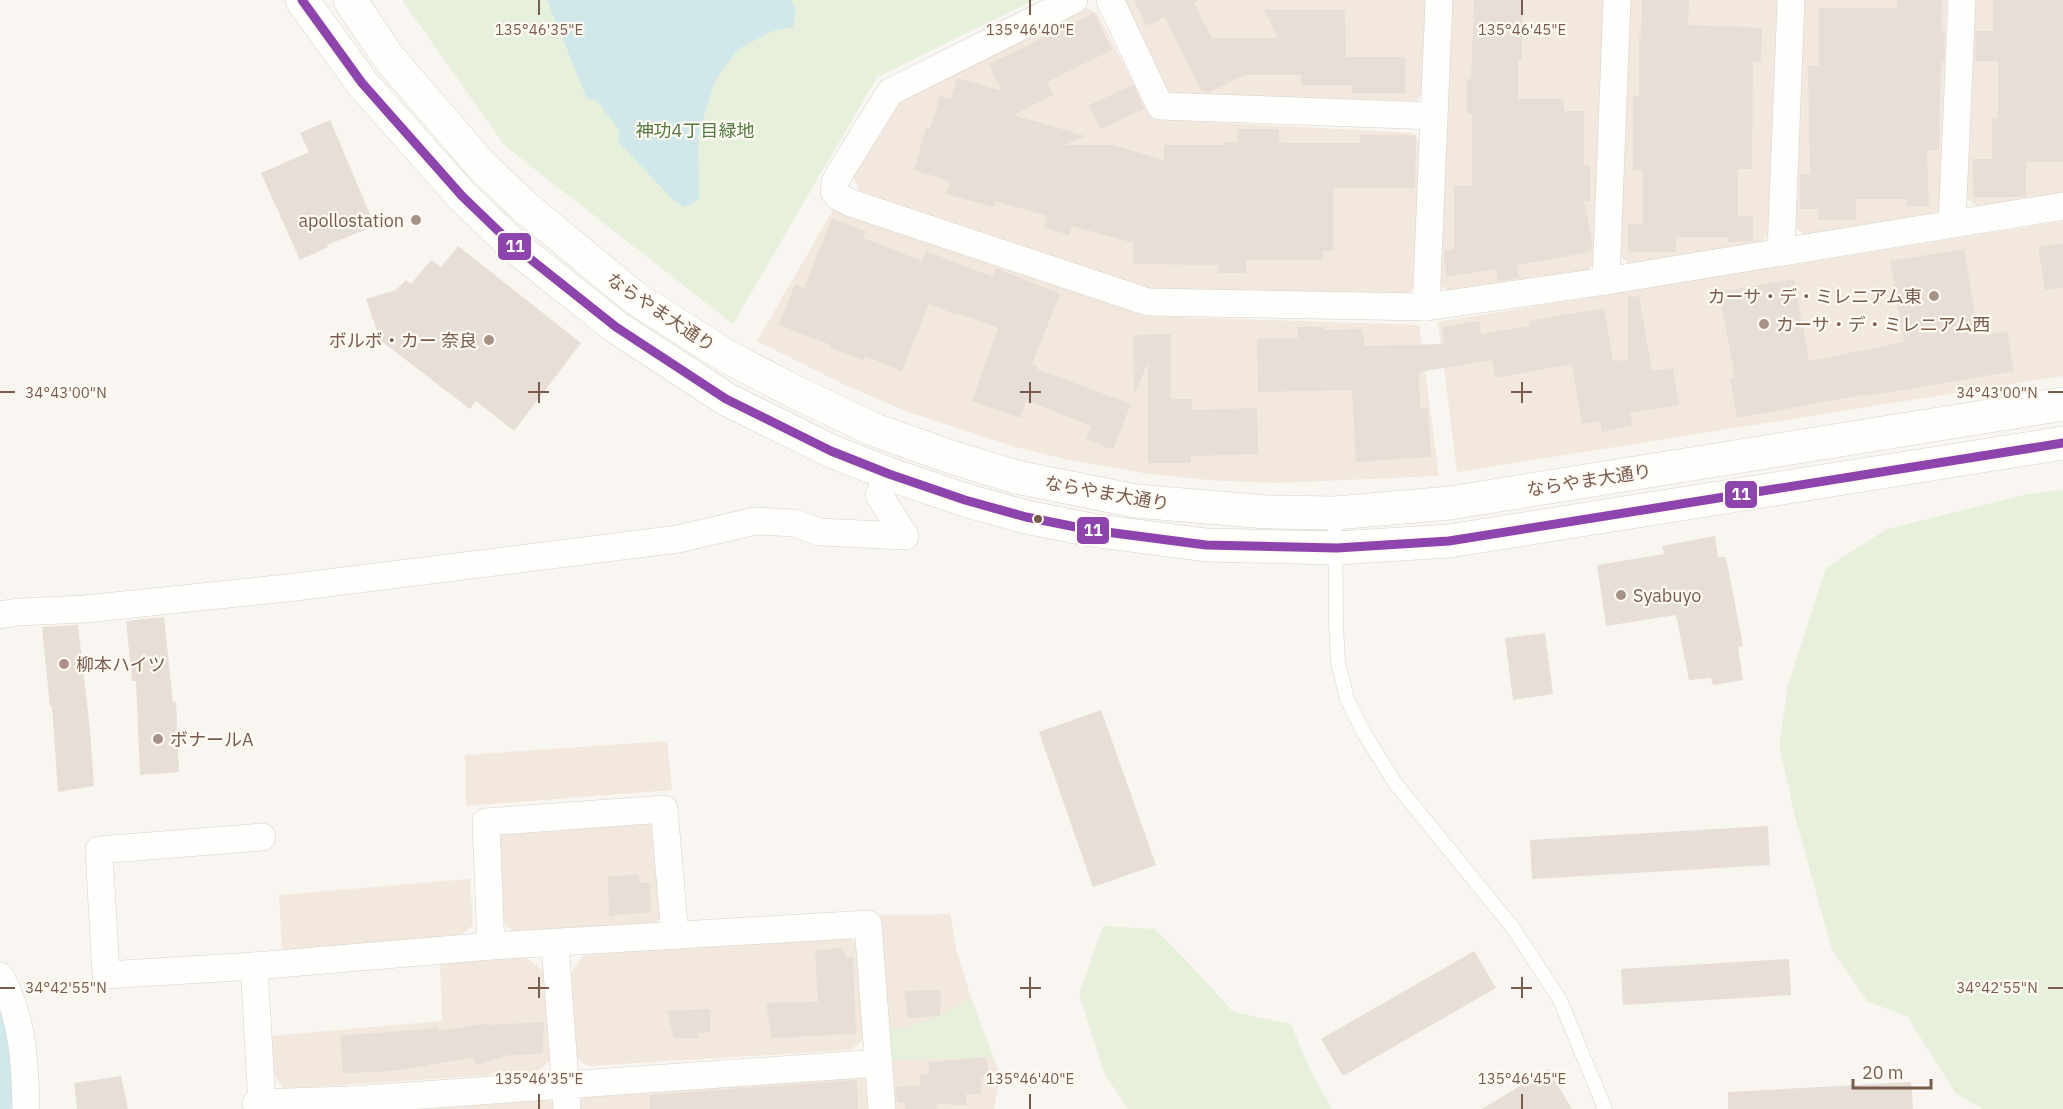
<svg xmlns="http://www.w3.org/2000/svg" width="2063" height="1109" viewBox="0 0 2063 1109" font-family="'IBM Plex Sans','Noto Sans JP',sans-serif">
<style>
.residential{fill:#f2e8de}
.green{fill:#e7f0db}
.water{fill:#d0e8ea}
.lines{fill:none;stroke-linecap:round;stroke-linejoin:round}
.river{stroke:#d0e8ea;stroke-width:46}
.building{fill:#e6ded7}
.lane-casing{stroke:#d7d1cb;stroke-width:15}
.street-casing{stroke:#d7d1cb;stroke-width:28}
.secondary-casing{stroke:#d9d2cb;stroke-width:34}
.lane{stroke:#fefefd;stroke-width:14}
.street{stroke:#fefefd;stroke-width:27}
.secondary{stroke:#fefefd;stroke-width:33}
.bus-1-casing{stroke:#fffaf3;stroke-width:14}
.bus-1{stroke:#8e44ad;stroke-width:9}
.ticks{fill:none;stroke:#7a5c4d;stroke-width:2}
.poi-dot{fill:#a69286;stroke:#fffaf3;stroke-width:2}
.bus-dot{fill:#7a5c4d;stroke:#fffaf3;stroke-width:2}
.labels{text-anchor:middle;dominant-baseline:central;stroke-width:4.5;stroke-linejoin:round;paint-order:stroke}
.park-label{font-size:18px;fill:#537a41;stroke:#fffaf3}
.poi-label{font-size:18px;fill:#7a5c4d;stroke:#fffaf3;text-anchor:start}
.street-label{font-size:18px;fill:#7a5c4d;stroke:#fffaf3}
.ticks-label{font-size:15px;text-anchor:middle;fill:#7a5c4d;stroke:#fffaf3;stroke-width:4.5;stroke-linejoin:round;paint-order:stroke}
.line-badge{stroke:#fffaf3;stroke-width:2}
.badge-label{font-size:16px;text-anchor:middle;font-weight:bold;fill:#fff}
</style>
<rect width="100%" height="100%" fill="#f9f5f0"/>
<g class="residential">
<path d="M1122,0H1426L1423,93L1413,103L1174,94L1163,87Z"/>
<path d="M1451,0H1604L1594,263L1585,273L1452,295L1439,283Z"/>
<path d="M1630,0H1778L1768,235L1758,245L1630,264L1619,255Z"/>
<path d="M1805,0H1947L1941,207L1932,219L1807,237L1794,226Z"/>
<path d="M1974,0H2063V195L1979,208L1966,197Z"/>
<path d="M1084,8L1097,13L1152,119L1413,133L1420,141L1414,287L1403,297L1154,292L861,193L853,177L902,98Z"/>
<path d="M833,210L1147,316L1419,325L1439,476L1273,483L1208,480L1143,473L1065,459L1015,447L906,411L847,386L757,341Z"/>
<path d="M2063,221V376L1457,472L1438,322Z"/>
<path d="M667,741L672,790L466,806L465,755Z"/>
<path d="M642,817L659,832L666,911L651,928L520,937L503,922L495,844L509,827Z"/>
<path d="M470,879L473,925L459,937L282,952L279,895Z"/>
<path d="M950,914L957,952L971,998L1000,1075L994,1109H890L877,915Z"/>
<path d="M846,935L862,949L869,1034L851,1050L588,1066L573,1056L569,975L584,955Z"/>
<path d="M527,958L546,973L551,1059L537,1072L283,1089L272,1070L270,1036L442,1021L440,961Z"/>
<path d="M857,1072L869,1084L871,1109H576V1105L590,1090Z"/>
<path d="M543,1092L559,1109H368Z"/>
</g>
<g class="green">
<path d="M402,0H1034L877,77L733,324L505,146Z"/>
<path d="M2063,490V1109H1983L1956,1094L1907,1016L1868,1002L1832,950L1795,816L1779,745L1788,685L1826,568L1887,529L2028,494Z"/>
<path d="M1103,926L1155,929L1197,972L1233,1012L1291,1024L1311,1072L1332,1109H1128L1104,1073L1079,994Z"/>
<path d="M971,998L993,1057L886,1060L885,1030L908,1027L933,1019Z"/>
</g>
<path class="water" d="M547,0H790L796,9L793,27L773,31L738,49L715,81L698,136L699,200L684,207L672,199L618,141L619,130L597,101L587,99Z"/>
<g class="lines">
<path class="river" d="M0,1011L14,1052L12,1109"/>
</g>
<g class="building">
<path d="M1134,0H1200L1194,3L1212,38H1278L1264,10H1345L1346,57H1405V93H1352V85H1301V75H1244L1210,92H1202L1165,17L1146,26Z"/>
<path d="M1474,0H1522V60H1518V99H1564V111H1584V165H1590V201H1584L1592,242L1591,252L1517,265L1519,278L1498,281L1496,269L1447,277L1444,258V251L1454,249V186H1472V114H1467V79H1471Z"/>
<path d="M1642,0H1689L1688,25L1762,28L1761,62L1753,61L1752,169H1738V216H1753V241L1728,242V237H1676V252H1628V224H1643V171H1633V96H1639V36H1641Z"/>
<path d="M1897,0H1942L1941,29V31H1945L1944,61H1941L1939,150H1927L1929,206H1906V199H1856V220H1818V209H1800V174H1810L1808,66H1819V8H1897Z"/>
<path d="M1993,0H2063V162H2026V196L2020,197H1973V159H1992V118H1998V61H1975L1976,31H1993Z"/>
<path d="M1094,13L1112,50L1047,82L1053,95L1013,115L1086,136L1065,145H1113L1164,160V145H1224V142H1238V129H1279V142L1285,143H1360V135H1416L1415,188H1333V251H1323V260H1246V273H1218V265L1133,264V243L1072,226L1069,235L1044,228L1047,216L995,201L994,207L946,194L950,181L914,170L926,128L930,129L940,96L951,100L957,78L1002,91L989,64Z"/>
<path d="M1133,85L1144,109L1100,129L1089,105Z"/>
<path d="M330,120L375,226L327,245L328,247L300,260L261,173L309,152L300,133Z"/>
<path d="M832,218L865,231L863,238L922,261L926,251L993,277L996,268L1060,294L1032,364L1038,366L1037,369L1131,404L1113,450L1086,439L1091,426L1026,400L1020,418L972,401L998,328L958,313L957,315L929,304L902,371L865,356L863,360L830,348L831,345L779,325L795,284L804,288Z"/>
<path d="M2063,243V287L2045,290L2038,247Z"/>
<path d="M458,246L581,343L514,431L476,401L470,409L380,340L366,299L396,290L406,280L411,284L431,260L441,267Z"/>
<path d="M1964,249L1979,336L2007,331L2014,371L1867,396V394L1737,418L1730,379L1734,378L1733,371H1734L1719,292L1794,279L1809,361L1904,342L1890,261Z"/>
<path d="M1639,296L1652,371L1673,368L1679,405L1630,413L1633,426L1602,432L1600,421L1582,424L1572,364L1495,378L1492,360L1419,372L1420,409L1428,408L1431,457L1356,462L1352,390L1258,392L1257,339L1298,338V327H1324V330L1363,329L1364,346L1444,344L1442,327L1479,321L1481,334L1530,326L1529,321L1604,308L1613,361L1628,360V297Z"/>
<path d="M1171,334V399H1192V410L1257,408L1258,454L1191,456L1190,463H1148V362L1134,396L1133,335Z"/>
<path d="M1715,536L1718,557H1726L1743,646L1738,647L1743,680L1713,685L1711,678L1689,680L1676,615L1606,626L1597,565L1664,554L1662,546Z"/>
<path d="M164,617L173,702H176L179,772L140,775L136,681H132L126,621Z"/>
<path d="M78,625L90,730L94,786L58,792L52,706H50L42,627Z"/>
<path d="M1545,633L1553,694L1513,700L1505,638Z"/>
<path d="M1101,710L1156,865L1093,887L1039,732Z"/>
<path d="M1768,826L1770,865L1532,879L1530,840Z"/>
<path d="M639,875V883H650L651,912L609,916L608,876Z"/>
<path d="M842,948L846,958L853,957L856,1034L772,1038L766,1003L818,1002L815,950Z"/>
<path d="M1474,951L1496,988L1343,1076L1321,1039Z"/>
<path d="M1789,959L1791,995L1623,1005L1621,969Z"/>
<path d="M941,990L940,1016L908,1018L904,991Z"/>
<path d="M710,1009V1032L698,1033V1038H674L667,1011Z"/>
<path d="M544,1022L542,1054L509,1055L476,1065L474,1057L428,1065V1066L381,1072L343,1073L340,1036L438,1028V1031L489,1023V1025Z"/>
<path d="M986,1057L989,1077H981V1094H966V1105L936,1104L937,1109H905V1102H897L896,1087L920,1085V1075L929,1074V1062Z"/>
<path d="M1548,1069L1572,1109H1482Z"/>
<path d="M121,1076L128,1109H77L74,1083Z"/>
<path d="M857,1080L858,1109H650V1095Z"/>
<path d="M1911,1082L1913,1109H1728V1092Z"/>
</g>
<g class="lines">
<defs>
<path id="lane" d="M1335,513L1336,623L1338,663L1347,699L1364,733L1395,783L1513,928L1560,1000L1605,1109"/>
<g id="street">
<path d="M1074,0L890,92L840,173L835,182L834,191L839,197L851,203L1148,302L1426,307L1606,281L2063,206"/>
<path d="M1110,0L1160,106L1434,116"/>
<path d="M1952,224L1962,0"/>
<path d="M1781,252L1791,0"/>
<path d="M1606,281L1617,0"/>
<path d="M1426,307L1439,0"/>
<path d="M0,615L18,612L85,609L287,588L678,539L755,521L795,523L819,532L905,536L879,495L889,474"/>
<path d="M675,936L664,809L486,822L491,946L868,924L882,1109"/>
<path d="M555,943L567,1109"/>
<path d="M254,966L106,975L99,850L262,837"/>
<path d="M0,976C23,1017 25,1063 26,1109"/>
<path d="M256,1103L351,1100"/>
<path d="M262,1103L254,966L491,946"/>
<path d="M351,1109V1100L879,1063"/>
</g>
<g id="secondary">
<path d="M302,0L362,83L462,196L514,246L616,327L726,399L831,451L889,474L965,500L1026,517L1091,530L1206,545L1337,548L1449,541L2063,443"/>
<path d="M350,0L389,58L481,165L526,208L635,298L728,357L797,393L875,430L951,457L1016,477L1136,501L1267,512L1335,513L1450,503L2063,404"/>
</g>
</defs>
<use href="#lane" class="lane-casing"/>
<use href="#street" class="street-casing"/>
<use href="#secondary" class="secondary-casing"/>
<use href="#lane" class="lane"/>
<use href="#street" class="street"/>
<use href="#secondary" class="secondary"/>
<defs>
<path id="bus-1" d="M302,0L362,83L462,196L514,246L616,327L726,399L831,451L889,474L965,500L1026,517L1091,530L1206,545L1337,548L1449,541L2063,443"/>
</defs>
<use href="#bus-1" class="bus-1-casing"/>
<use href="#bus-1" class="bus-1"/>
</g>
<path class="ticks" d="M539,0V15M1030,0V15M1522,0V15M539,382V403M1030,382V403M1522,382V403M0,392H15M528,392H549M1020,392H1041M1511,392H1532M2048,392H2063M539,977V998M1030,977V998M1522,977V998M0,988H15M528,988H549M1020,988H1041M1511,988H1532M2048,988H2063M539,1094V1109M1030,1094V1109M1522,1094V1109"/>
<g class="poi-dot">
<circle cx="416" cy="220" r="6"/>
<circle cx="1934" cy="296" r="6"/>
<circle cx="1764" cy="324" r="6"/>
<circle cx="489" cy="340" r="6"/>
<circle cx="1621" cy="595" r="6"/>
<circle cx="64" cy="664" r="6"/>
<circle cx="158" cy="739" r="6"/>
</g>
<circle class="bus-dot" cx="1038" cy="519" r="5"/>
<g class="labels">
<g class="park-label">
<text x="695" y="130">神功4丁目緑地</text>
</g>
<g class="poi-label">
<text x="404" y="220" text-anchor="end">apollostation</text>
<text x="1922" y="296" text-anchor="end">カーサ・デ・ミレニアム東</text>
<text x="1776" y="324">カーサ・デ・ミレニアム西</text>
<text x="477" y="340" text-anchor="end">ボルボ・カー 奈良</text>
<text x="1633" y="595">Syabuyo</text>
<text x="76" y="664">柳本ハイツ</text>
<text x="170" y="739">ボナールA</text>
</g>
<g class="street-label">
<text transform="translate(661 312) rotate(34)">ならやま大通り</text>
<text transform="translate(1589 480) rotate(-9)">ならやま大通り</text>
<text transform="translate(1107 493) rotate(10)">ならやま大通り</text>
</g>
</g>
<g class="ticks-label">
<text x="539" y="35">135°46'35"E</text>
<text x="1030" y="35">135°46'40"E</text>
<text x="1522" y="35">135°46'45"E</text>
<text x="66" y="398">34°43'00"N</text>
<text x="1997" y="398">34°43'00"N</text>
<text x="66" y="993">34°42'55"N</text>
<text x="1997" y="993">34°42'55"N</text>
<text x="539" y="1084">135°46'35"E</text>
<text x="1030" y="1084">135°46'40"E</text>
<text x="1522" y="1084">135°46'45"E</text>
</g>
<g class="line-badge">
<rect x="497" y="232" width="35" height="29" rx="6" fill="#8e44ad"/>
<rect x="1724" y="480" width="34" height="29" rx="6" fill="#8e44ad"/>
<rect x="1076" y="516" width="34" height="29" rx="6" fill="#8e44ad"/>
</g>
<g class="badge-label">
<text x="515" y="252">11</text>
<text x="1741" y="500">11</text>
<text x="1093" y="536">11</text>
</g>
<path d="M1853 1079v9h78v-9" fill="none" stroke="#7a5c4d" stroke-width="3"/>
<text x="1862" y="1079" font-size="18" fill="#7a5c4d" stroke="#fffaf3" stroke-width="4.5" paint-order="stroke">20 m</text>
</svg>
